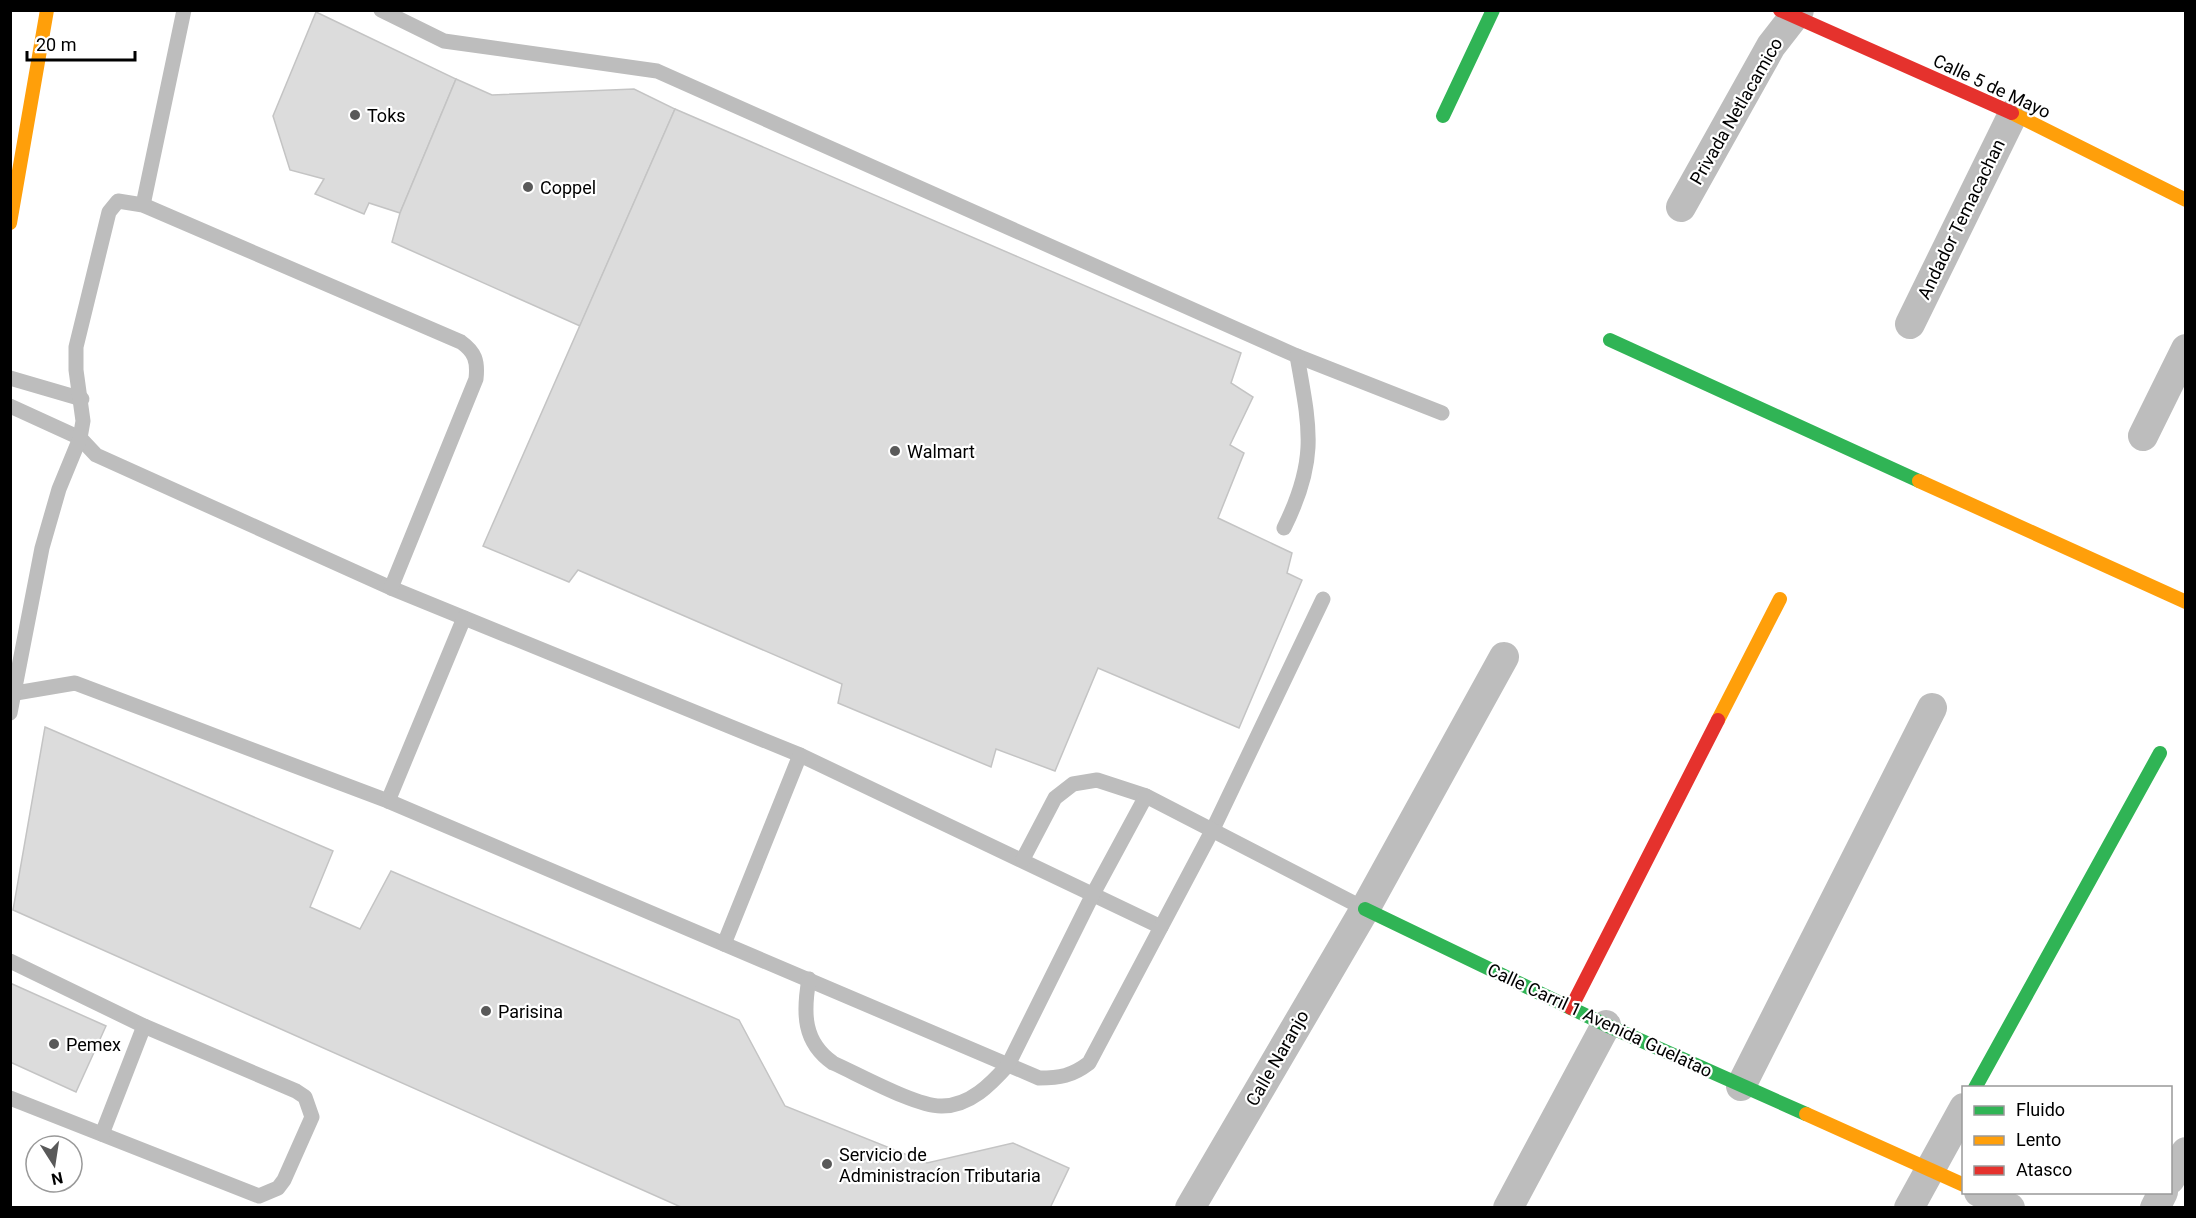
<svg xmlns="http://www.w3.org/2000/svg" width="2196" height="1218" viewBox="0 0 2196 1218" font-family="Roboto,sans-serif">
<style>
.building{fill:#dcdcdc;stroke:#c4c4c4;stroke-width:1.5}
.lines{fill:none;stroke-linecap:round;stroke-linejoin:round}
.lane{stroke:#bdbdbd;stroke-width:15}
.street{stroke:#bdbdbd;stroke-width:30}
.fast{stroke:#30b455;stroke-width:14}
.slow{stroke:#ff9f0a;stroke-width:14}
.jam{stroke:#e5322d;stroke-width:14}
.poi-dot{fill:#595959;stroke:#fff;stroke-width:2}
.labels{text-anchor:middle;dominant-baseline:central;stroke-width:4.5;stroke-linejoin:round;paint-order:stroke}
.street-label{font-size:18px;fill:#000;stroke:#fff}
.poi-label{font-size:18px;fill:#000;stroke:#fff;text-anchor:start}
</style>
<rect width="100%" height="100%" fill="#fff"/>
<g class="building">
<path d="M316,12L456,79L400,213L369,203L364,214L315,194L324,179L290,170L273,116Z"/>
<path d="M456,79L492,95L634,89L675,109L580,326L392,242L400,213Z"/>
<path d="M675,109L1241,353L1231,383L1253,397L1230,445L1244,453L1218,518L1292,553L1287,573L1302,580L1239,728L1098,668L1055,771L996,749L991,767L838,703L842,684L578,570L569,582L483,546Z"/>
<path d="M45,727L333,851L310,907L360,929L391,871L739,1020L785,1106L927,1163L1013,1143L1069,1168L1050,1208H683L13,910Z"/>
<path d="M10,983L106,1026L76,1092L10,1062Z"/>
</g>
<g class="lines">
<g class="lane">
<path d="M381,10L444,41L657,71L1297,356L1442,413"/>
<path d="M143,205L184,10"/>
<path d="M10,378L82,399"/>
<path d="M10,406L80,438L96,455L391,588L800,755L1161,927"/>
<path d="M1284,528C1318,459 1310,429 1297,356"/>
<path d="M10,694L75,683L388,801L1039,1078C1060,1078 1072,1076 1089,1063L1213,829L1323,599"/>
<path d="M10,713L42,548L59,489L80,438L83,421L76,370V347L109,212L118,201L143,205L461,342C475,352 478,361 476,379L391,588"/>
<path d="M388,801L464,618"/>
<path d="M1023,859L1055,798L1073,784L1097,780L1146,796L1365,909"/>
<path d="M724,944L800,755"/>
<path d="M10,961L144,1026L296,1091L305,1097L312,1117L284,1180L278,1188L259,1196L10,1098"/>
<path d="M809,979C803,1013 803,1042 833,1063C858,1074 917,1107 942,1106C970,1106 991,1084 1008,1065L1093,894L1146,796"/>
<path d="M102,1134L144,1026"/>
</g>
<g class="street">
<path d="M1681,207L1771,46L1799,10"/>
<path d="M1910,324L2013,114"/>
<path d="M2143,436L2186,349"/>
<path d="M1741,1086L1932,708"/>
<path d="M2170,1179L2186,1152"/>
<path d="M1979,1192L2010,1208"/>
<path d="M1190,1208L1365,909L1504,657"/>
<path d="M1508,1208L1606,1025"/>
<path d="M1909,1208L1964,1108"/>
<path d="M2155,1208L2163,1192"/>
</g>
<g class="fast">
<path d="M1443,116L1493,10"/>
<path d="M1610,340L1919,481"/>
<path d="M1365,909L1606,1025L1806,1114"/>
<path d="M1975,1088L2160,753"/>
</g>
<g class="slow">
<path d="M2012,113L2186,200"/>
<path d="M10,223L47,10"/>
<path d="M1919,481L2186,602"/>
<path d="M1718,720L1780,599"/>
<path d="M1806,1114L1964,1185"/>
</g>
<g class="jam">
<path d="M1780,10L2012,113"/>
<path d="M1571,1008L1718,720"/>
</g>
</g>
<g class="poi-dot">
<circle cx="355" cy="115" r="6"/>
<circle cx="528" cy="187" r="6"/>
<circle cx="895" cy="451" r="6"/>
<circle cx="486" cy="1011" r="6"/>
<circle cx="54" cy="1044" r="6"/>
<circle cx="827" cy="1164" r="6"/>
</g>
<g class="labels">
<g class="street-label">
<text transform="translate(1992 86) rotate(25)">Calle 5 de Mayo</text>
<text transform="translate(1736 111) rotate(-60)">Privada Netlacamico</text>
<text transform="translate(1961 219) rotate(-64)">Andador Temacachan</text>
<text transform="translate(1600 1020) rotate(25)">Calle Carril 1 Avenida Guelatao</text>
<text transform="translate(1277 1058) rotate(-60)">Calle Naranjo</text>
</g>
<g class="poi-label">
<text x="367" y="115">Toks</text>
<text x="540" y="187">Coppel</text>
<text x="907" y="451">Walmart</text>
<text x="498" y="1011">Parisina</text>
<text x="66" y="1044">Pemex</text>
<text x="839" y="1154">Servicio de<tspan x="839" dy="21">Administracíon Tributaria</tspan></text>
</g>
</g>
<rect width="2196" height="1218" fill="none" stroke="#000000" stroke-width="24"/>
<rect x="1962" y="1086" width="210" height="108" fill="#ffffff" stroke="#999999" stroke-width="1.5"/>
<rect x="1974" y="1106" width="30" height="9" fill="#30b455" stroke="#999999" stroke-width="1.5"/>
<text x="2016" y="1116" font-size="18" fill="#000000">Fluido</text>
<rect x="1974" y="1136" width="30" height="9" fill="#ff9f0a" stroke="#999999" stroke-width="1.5"/>
<text x="2016" y="1146" font-size="18" fill="#000000">Lento</text>
<rect x="1974" y="1166" width="30" height="9" fill="#e5322d" stroke="#999999" stroke-width="1.5"/>
<text x="2016" y="1176" font-size="18" fill="#000000">Atasco</text>
<g transform="translate(54 1164) rotate(168)"><circle r="28" fill="#ffffff" stroke="#999999" stroke-width="1.5"/>
<path d="M0-4.5L10 22L0 15L-10 22Z" fill="#595959"/>
<text y="-9" font-size="16" font-weight="bold" text-anchor="middle" fill="#000000">N</text>
</g>
<path d="M27 51v9h108v-9" fill="none" stroke="#000000" stroke-width="3"/>
<text x="36" y="51" font-size="18" fill="#000000" stroke="#ffffff" stroke-width="4.5" paint-order="stroke">20 m</text>
</svg>
